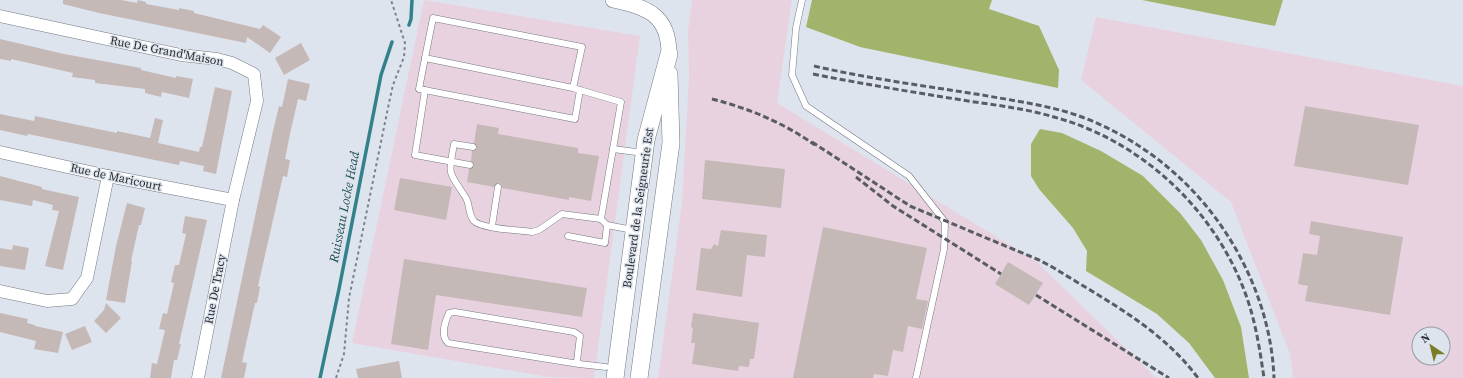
<svg xmlns="http://www.w3.org/2000/svg" width="1463" height="378" viewBox="0 0 1463 378" font-family="'Source Serif 4',serif">
<style>
.industrial{fill:#e9d2e0;fill-rule:evenodd}
.forest{fill:#a2b46b}
.lines{fill:none;stroke-linecap:round;stroke-linejoin:round}
.stream{stroke:#33828b;stroke-width:3.5}
.building{fill:#c5b9b7}
.service-casing{stroke:#727880;stroke-width:7}
.minor-casing{stroke:#727880;stroke-width:13}
.tertiary-casing{stroke:#727880;stroke-width:16}
.secondary-casing{stroke:#727880;stroke-width:18}
.path{stroke:#7e8288;stroke-width:2;stroke-dasharray:3 3;stroke-linecap:butt}
.service{stroke:#fff;stroke-width:6}
.minor{stroke:#fff;stroke-width:12}
.tertiary{stroke:#fff;stroke-width:15}
.secondary{stroke:#fff;stroke-width:17}
.rail{stroke:#595d62;stroke-width:3;stroke-dasharray:6 3;stroke-linecap:butt}
.labels{text-anchor:middle;dominant-baseline:central;stroke-width:3;stroke-linejoin:round;paint-order:stroke}
.street-label{font-size:12px;fill:#2b2e31;stroke:#dee4ee}
.water-label{font-size:13px;font-style:italic;fill:#225155;stroke:#dee4ee}
</style>
<rect width="100%" height="100%" fill="#dee4ee"/>
<g class="industrial">
<path d="M424,0L640,36L594,378L548,377L352,343Z"/>
<path d="M692,0H792L777,103L1036,261L1156,378H658L682,202L689,77L688,31Z"/>
<path d="M1096,17L1463,86V378H1293L1290,354L1231,202L1081,80ZM1419,334H1443V358H1419Z"/>
</g>
<g class="forest">
<path d="M812,0H992L989,9L1039,26L1059,70L1058,88L860,47L806,27Z"/>
<path d="M1142,0H1283L1275,26Z"/>
<path d="M1040,129L1062,133L1101,151L1143,176L1180,213L1201,240L1223,280L1241,327L1249,378H1215L1189,343L1157,314L1086,271L1087,251L1073,228L1039,189L1031,176V144Z"/>
</g>
<g class="lines">
<g class="stream">
<path d="M409,25L411,19L412,0"/>
<path d="M320,378L339,289L381,75L392,42"/>
</g>
</g>
<g class="building">
<path d="M63,0H121L137,3L138,0L146,2V4L179,10V8L194,11V13L260,29L263,25L281,37L270,53L247,37L246,43L99,13L63,4Z"/>
<path d="M0,39L64,54L141,68V70L176,78V76L193,79L189,98L162,92L161,97L145,93V89L95,83V80L72,77L73,73L11,59V61L0,59Z"/>
<path d="M301,43L310,60L284,75L275,58Z"/>
<path d="M288,79L310,84L306,101L298,99L290,134L285,159L290,160L287,177L283,176L258,286L260,287L257,303H255L242,362L247,363L244,378H221L273,131L279,106L282,107Z"/>
<path d="M215,87L232,91L216,174L203,171L204,166L180,161L179,165L28,134L27,136L0,130V114L34,121L35,116L117,133V131L150,138L155,118L163,120L158,143L199,152L200,147H202Z"/>
<path d="M1305,106L1419,125L1408,185L1294,166Z"/>
<path d="M477,124L499,128L498,134L578,148V153L599,156L591,201L569,197V200L502,188L501,184L498,183L494,187L467,182L469,169L473,168L474,165L471,161L472,151L477,148L474,143Z"/>
<path d="M705,160L785,169L781,208L702,199Z"/>
<path d="M0,176L42,187V189L79,197L63,270L45,266L59,211L52,210L53,205L33,200L32,206L0,200Z"/>
<path d="M400,178L452,187L446,220L394,210Z"/>
<path d="M127,203L145,208L141,225H139L131,261H132L125,303L106,300L116,246Z"/>
<path d="M185,216L207,220L179,344H181L177,360H174L171,378H150L152,363L157,364L165,330L159,329L163,313L167,314L174,283L171,282L175,265H179L186,234L182,233Z"/>
<path d="M1311,221L1403,237L1390,315L1305,301L1308,286L1298,284L1303,253L1317,255L1320,236L1309,234Z"/>
<path d="M823,227L927,248L916,299L928,301L922,329L908,326L903,352L893,350L888,376L874,374L873,378H793Z"/>
<path d="M721,230L767,235L765,257L747,255L742,297L696,290L701,248L711,249L714,244L718,246Z"/>
<path d="M13,245L29,248L25,270L0,266V248L12,250Z"/>
<path d="M404,259L587,288L582,317L436,295L428,350L391,344Z"/>
<path d="M1008,262L1043,283L1029,305L995,284Z"/>
<path d="M106,303L121,318L106,333L94,321L104,310Z"/>
<path d="M0,313L28,319L27,323L35,325V326L63,332L58,353L34,349L36,341L0,332Z"/>
<path d="M693,313L759,323L754,359H750L749,367L739,366L738,371L692,364L695,343H691L693,328L691,327Z"/>
<path d="M85,326L92,342L72,350L65,334Z"/>
<path d="M399,361L402,378H358L356,369Z"/>
</g>
<g class="lines">
<defs>
<g id="service">
<path d="M802,0L796,28L792,75L806,106L909,176L945,222L944,249L916,378"/>
<path d="M425,58L419,89L575,119L580,90"/>
<path d="M573,88L582,47L433,18L425,58L573,88L621,102L613,149"/>
<path d="M425,90L415,155L470,165"/>
<path d="M473,147L454,144C448,177 448,170 466,198C470,205 468,214 474,221C482,229 519,230 532,232L539,230L562,214L601,219"/>
<path d="M607,225L601,219L613,149L644,153"/>
<path d="M492,226L498,187"/>
<path d="M568,236L605,243L607,225L633,230"/>
<path d="M579,364L448,343C440,335 445,322 449,313L455,312L574,332L580,336L577,361L579,364L606,367"/>
</g>
<g id="minor">
<path d="M0,16L181,55L217,59L232,63L254,74L257,101L233,200L198,378"/>
<path d="M0,152L108,176L233,200"/>
<path d="M0,291L47,301L72,299L87,278L108,176"/>
</g>
<path id="tertiary" d="M613,0C647,7 669,15 669,54"/>
<g id="secondary">
<path d="M615,378L646,140L669,54"/>
<path d="M639,378L671,143L669,74"/>
</g>
</defs>
<use href="#service" class="service-casing"/>
<use href="#minor" class="minor-casing"/>
<use href="#tertiary" class="tertiary-casing"/>
<use href="#secondary" class="secondary-casing"/>
<path class="path" d="M336,378L344,354L349,298L389,103L393,85L404,57L405,43L391,0"/>
<use href="#service" class="service"/>
<use href="#minor" class="minor"/>
<use href="#tertiary" class="tertiary"/>
<use href="#secondary" class="secondary"/>
<g class="rail">
<path d="M814,66C870,79 926,86 982,95C1010,100 1039,104 1067,112C1132,132 1189,176 1226,233C1254,276 1272,326 1274,378"/>
<path d="M813,74C863,84 912,92 962,100C993,105 1024,108 1054,117C1143,141 1217,212 1247,298C1256,324 1260,351 1264,378"/>
<path d="M712,99C748,108 784,123 815,145"/>
<path d="M812,142L910,206L1039,260L1054,268C1105,300 1161,328 1198,378"/>
<path d="M856,177L893,206L1001,274"/>
<path d="M1036,295L1169,378"/>
</g>
</g>
<g class="labels">
<g class="street-label">
<text transform="translate(167 51) rotate(11)">Rue De Grand'Maison</text>
<text transform="translate(116 177) rotate(12)">Rue de Maricourt</text>
<text transform="translate(638 208) rotate(-82)">Boulevard de la Seigneurie Est</text>
<text transform="translate(215 289) rotate(-79)">Rue De Tracy</text>
</g>
<g class="water-label">
<text transform="translate(344 207) rotate(-79)">Ruisseau Locke Head</text>
</g>
</g>
<g transform="translate(1431 346) rotate(325)"><circle r="19" fill="#dee4ee" stroke="#969ba2"/>
<path d="M0-3L7 15L0 10L-7 15Z" fill="#7a7d26"/>
<text y="-6" font-size="11" font-weight="bold" text-anchor="middle" fill="#2b2e31">N</text>
</g>
</svg>
